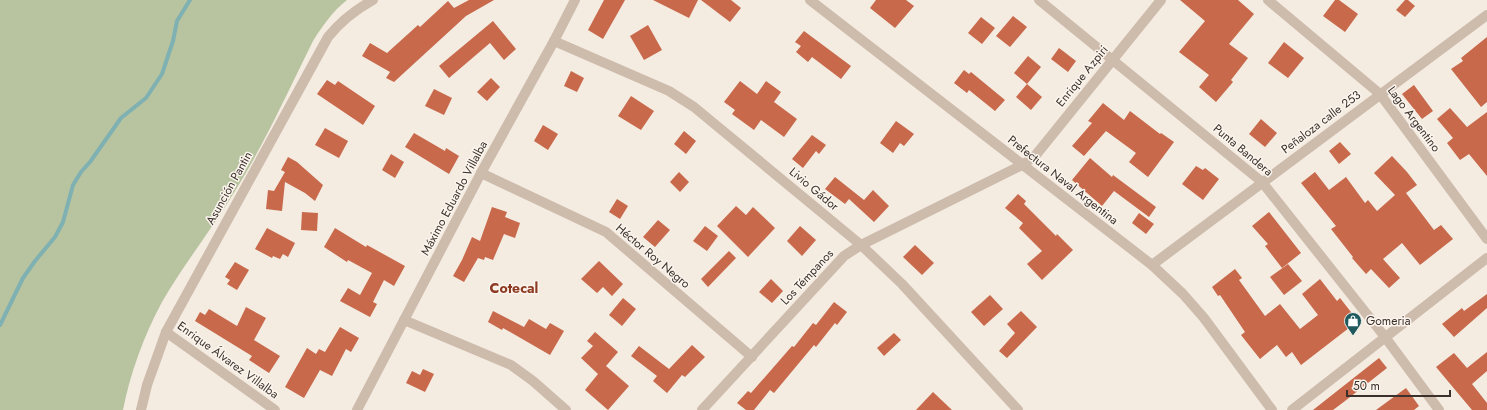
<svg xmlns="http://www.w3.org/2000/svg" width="1487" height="410" viewBox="0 0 1487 410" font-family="Jost,sans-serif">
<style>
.green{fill:#b8c4a0}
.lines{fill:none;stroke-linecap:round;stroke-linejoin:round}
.stream{stroke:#7fb0b2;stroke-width:4}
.building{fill:#c8694b}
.street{stroke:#cdbbac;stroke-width:10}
.labels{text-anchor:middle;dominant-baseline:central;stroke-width:3;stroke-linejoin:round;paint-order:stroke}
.street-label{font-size:12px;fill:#3b302b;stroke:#fbf5ee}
.poi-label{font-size:12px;fill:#3b302b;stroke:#fbf5ee;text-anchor:start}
.quarter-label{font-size:14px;font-weight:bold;fill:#8c3b22;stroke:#fbf5ee}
</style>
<rect width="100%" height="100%" fill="#f4ebe1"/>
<path class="green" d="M0,0H347C333,11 323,25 313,41C288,91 265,143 235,191C212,229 184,264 162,302C144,335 130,374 123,410H0Z"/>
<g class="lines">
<path class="stream" d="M0,325L23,278L35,261L55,237L63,222L73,185L81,172L90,162L121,118L146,98L162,74L173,41L177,21L190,0"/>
</g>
<g class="building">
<path d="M469,0H494L466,16L394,82L386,78L390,72L362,56L370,43L387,53L418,25L420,27L448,1L454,8Z"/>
<path d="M604,0H625L603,39L588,30Z"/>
<path d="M653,0H698L689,18Z"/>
<path d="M701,0H731L741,8L730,22Z"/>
<path d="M876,0H906L914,6L895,28L870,8Z"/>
<path d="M1180,0H1238L1254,14L1229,44L1248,58L1231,80L1233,82L1216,102L1199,87L1209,75L1179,52L1205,21Z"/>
<path d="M1335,0H1339L1358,14L1345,32L1323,16Z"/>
<path d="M1405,0H1408L1415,6L1405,17L1396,10Z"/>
<path d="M1013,16L1027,27L1010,47L996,36Z"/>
<path d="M981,17L995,28L982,44L968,33Z"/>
<path d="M493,21L516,49L504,60L490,43L449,78L439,66Z"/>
<path d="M648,25L662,50L644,60L630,36Z"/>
<path d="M804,31L851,66L841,79L812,57L808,62L796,52L801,46L795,42Z"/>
<path d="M1487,37V102L1481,107L1451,69L1463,61L1461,58Z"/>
<path d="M1284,42L1304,58L1288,78L1268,63Z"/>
<path d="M1059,48L1076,61L1068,72L1051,59Z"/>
<path d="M1028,56L1041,67L1027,84L1014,73Z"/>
<path d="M964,70L969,74L971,72L1005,100L995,111L969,90L967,93L954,83Z"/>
<path d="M571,71L584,78L577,92L564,86Z"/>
<path d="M491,78L500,87L487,101L477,92Z"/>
<path d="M327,80L335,85L338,81L375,106L363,125L317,94Z"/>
<path d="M740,81L757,94L766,81L781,92L774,102L797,119L784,137L761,120L754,130L732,114L735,110L724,102Z"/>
<path d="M1027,84L1042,97L1031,110L1016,97Z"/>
<path d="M1414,85L1433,111L1422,119L1402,94Z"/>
<path d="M434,89L452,98L444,115L425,106Z"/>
<path d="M631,96L654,111L641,130L618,116Z"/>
<path d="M1103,103L1124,120L1130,111L1160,134L1161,133L1174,142L1148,177L1129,162L1136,153L1106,131L1084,156L1072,146L1092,123L1088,121Z"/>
<path d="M1450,108L1467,127L1487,112V176L1469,154L1460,160L1447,143L1453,138L1437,119Z"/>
<path d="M1261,119L1277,133L1265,147L1249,134Z"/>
<path d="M896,121L914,134L904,146L900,143L893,153L880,143Z"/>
<path d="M543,125L558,134L548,150L534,141Z"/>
<path d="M325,128L348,141L339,158L315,145Z"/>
<path d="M684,131L696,141L686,154L674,144Z"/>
<path d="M414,133L445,151L446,148L459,156L449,174L405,147Z"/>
<path d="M812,135L826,145L819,154L816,151L803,168L792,159Z"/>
<path d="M1340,142L1351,154L1339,164L1329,151Z"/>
<path d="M391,154L404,162L395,178L382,170Z"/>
<path d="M1392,156L1407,172L1417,185L1406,193L1434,230L1441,225L1453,239L1420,265L1402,243L1383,259L1400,278L1389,288L1371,269L1366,274L1352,258L1353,257L1331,229L1336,226L1301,183L1315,172L1329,190L1346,177L1365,203L1368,200L1377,211L1395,195L1374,173Z"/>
<path d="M288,157L297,162L323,185L315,201L305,193L285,182L282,211L266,209L268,190L274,191L285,172L281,170Z"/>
<path d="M1090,158L1112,177L1113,175L1156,207L1149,217L1114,191L1102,206L1072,180Z"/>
<path d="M1196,166L1203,170L1205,168L1219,179L1203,200L1182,184Z"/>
<path d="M679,172L689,182L680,192L670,182Z"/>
<path d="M835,177L864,200L873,190L889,206L874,222L849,199L845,204L825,189Z"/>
<path d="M1018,194L1026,201L1024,204L1056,236L1057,234L1073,250L1042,280L1027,264L1042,251L1019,228L1023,223L1005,208Z"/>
<path d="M617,199L628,206L620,219L609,212Z"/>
<path d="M736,206L746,215L753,207L775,228L748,257L717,226Z"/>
<path d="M492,207L507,212L505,217L520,223L515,238L504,234L493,260L485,257L484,260L478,258L464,282L453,276L462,260L472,237L480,241Z"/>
<path d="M302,212L318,213L317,231L301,230Z"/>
<path d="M1269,212L1301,253L1282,268L1265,246L1268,244L1252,226Z"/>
<path d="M1139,213L1154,224L1146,234L1132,223Z"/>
<path d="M658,220L670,230L655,247L643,237Z"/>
<path d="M705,226L718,236L707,251L693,241Z"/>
<path d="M800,226L816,240L802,256L787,241Z"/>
<path d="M267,228L295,243L288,257L283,254L280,259L273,256L272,258L255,249Z"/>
<path d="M335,228L366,247L367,245L405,266L394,286L384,280L373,302L377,304L370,317L340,301L348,288L360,295L372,273L348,260L347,262L324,247Z"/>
<path d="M915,245L934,263L922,275L903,257Z"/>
<path d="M729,251L736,258L708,287L701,279Z"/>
<path d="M599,261L623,284L612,296L603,287L597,293L581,279Z"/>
<path d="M235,262L249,270L237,290L227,284L230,280L225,277Z"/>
<path d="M1288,264L1302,281L1284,295L1270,277Z"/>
<path d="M1235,269L1242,278L1239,280L1265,316L1280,304L1300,329L1318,315L1302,294L1320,279L1337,301L1340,298L1358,321L1301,365L1292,352L1286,357L1277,345L1260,359L1241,335L1245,332L1220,295L1218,296L1212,287Z"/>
<path d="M771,279L783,291L772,303L759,292Z"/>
<path d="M1487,294V308L1454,337L1442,324L1462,308L1464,311Z"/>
<path d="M990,295L1003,309L984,326L971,312Z"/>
<path d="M623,298L636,309L622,326L609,315Z"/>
<path d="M834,302L847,312L837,325L835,323L816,347L814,345L774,393L770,390L754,410H746L737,403L748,391L751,393L792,346L794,347L813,323L816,325Z"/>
<path d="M246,307L266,318L254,340L280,356L269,373L249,360L252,356L195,321L200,312L205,315L209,309L237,326Z"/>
<path d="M493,311L524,327L529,319L546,329L550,323L564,331L550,355L503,328L502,330L488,322Z"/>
<path d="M1021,311L1037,327L1007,358L999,351L1015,333L1007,324Z"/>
<path d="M340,327L359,338L351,352L346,349L332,376L320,370L304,398L285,387L307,348L316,354L319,349L325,352Z"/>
<path d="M595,332L618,352L606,366L629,386L608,410L585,390L598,374L581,358L593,346L587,341Z"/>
<path d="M894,333L901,340L884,356L877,348Z"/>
<path d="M692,345L705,357L685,377L682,375L667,393L653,381L657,376L631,356L639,346L669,369Z"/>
<path d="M1487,352V371L1472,384L1487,403V410H1472L1436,367L1454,353L1467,368Z"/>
<path d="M1379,358L1387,368L1345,401L1333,410H1313Z"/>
<path d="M423,369L434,374L425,392L406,383L412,371L420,375Z"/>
<path d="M1406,388L1419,406L1414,410H1376Z"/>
<path d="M933,392L952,410H916Z"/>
</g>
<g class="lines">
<g class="street">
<path d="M810,0L1152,265L1183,294L1204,318L1272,410"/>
<path d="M1039,0L1262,182L1385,337L1439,410"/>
<path d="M1268,0L1380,94L1487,239"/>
<path d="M554,41L669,91L694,107L861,245L902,284L1018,410"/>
<path d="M481,173L606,232L752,357"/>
<path d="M1152,265L1487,15"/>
<path d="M404,320L511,365L533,381L566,410"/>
<path d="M166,332L275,410"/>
<path d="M141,410L147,385L166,332L328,37C341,21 355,10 373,0"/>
<path d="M357,410L481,173L554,41L575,0"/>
<path d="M702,410L844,256L861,245L1022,165L1035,156L1161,0"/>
<path d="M1292,410L1487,258"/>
</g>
</g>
<defs>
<symbol id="shop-pin" viewBox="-11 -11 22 30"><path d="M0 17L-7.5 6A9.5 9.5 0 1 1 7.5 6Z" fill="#1f5a5e" stroke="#fbf5ee"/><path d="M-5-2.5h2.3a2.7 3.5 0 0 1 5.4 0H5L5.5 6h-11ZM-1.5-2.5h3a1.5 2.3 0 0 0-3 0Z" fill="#fff"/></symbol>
</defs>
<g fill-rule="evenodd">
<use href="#shop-pin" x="1343" y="311" width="20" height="27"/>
</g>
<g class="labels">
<g class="street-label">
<text transform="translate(1082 76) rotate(-51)">Enrique Azpiri</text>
<text transform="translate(1414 119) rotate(53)">Lago Argentino</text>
<text transform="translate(1321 122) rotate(-37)">Peñaloza calle 253</text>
<text transform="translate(1243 150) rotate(40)">Punta Bandera</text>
<text transform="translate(1063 180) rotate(38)">Prefectura Naval Argentina</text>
<text transform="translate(229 188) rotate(-61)">Asunción Pantin</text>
<text transform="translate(814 189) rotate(40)">Livio Gádor</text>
<text transform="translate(454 198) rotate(-62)">Máximo Eduardo Villalba</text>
<text transform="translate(653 256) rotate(40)">Héctor Roy Negro</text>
<text transform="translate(807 277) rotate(-47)">Los Témpanos</text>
<text transform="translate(228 360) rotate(36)">Enrique Álvarez Villalba</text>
</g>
<g class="poi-label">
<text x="1366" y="321">Gomeria</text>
</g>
<g class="quarter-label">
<text x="514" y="288">Cotecal</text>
</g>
</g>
<path d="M1347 390v6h103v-6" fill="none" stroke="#3b302b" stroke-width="2"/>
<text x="1353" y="390" font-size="12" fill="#3b302b" stroke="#fbf5ee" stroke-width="3" paint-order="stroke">50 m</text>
</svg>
